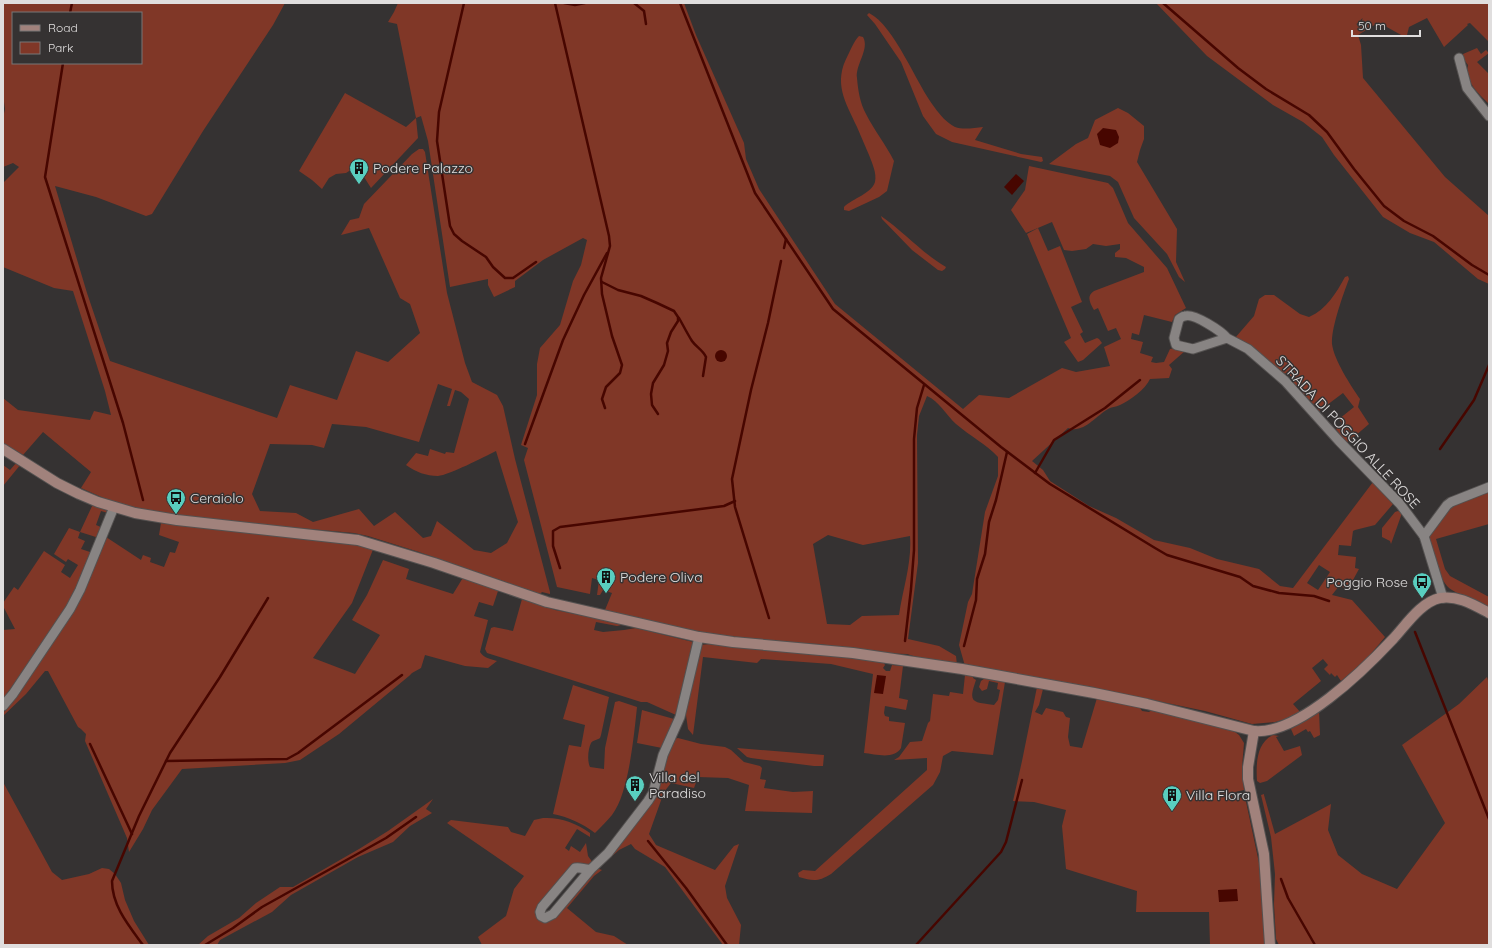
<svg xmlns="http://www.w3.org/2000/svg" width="1492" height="948" viewBox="0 0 1492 948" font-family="Quicksand,sans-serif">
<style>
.green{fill:#803727;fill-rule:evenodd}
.water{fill:#470600}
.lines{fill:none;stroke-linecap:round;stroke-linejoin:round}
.stream{stroke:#470600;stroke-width:2.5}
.street-casing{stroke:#545150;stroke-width:11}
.secondary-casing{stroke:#545150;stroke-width:12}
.street{stroke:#888483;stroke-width:9}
.secondary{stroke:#a1827c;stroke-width:10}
.labels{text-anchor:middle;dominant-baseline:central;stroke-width:3;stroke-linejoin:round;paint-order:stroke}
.poi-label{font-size:14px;fill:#e0dede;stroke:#353232;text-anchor:start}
.street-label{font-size:14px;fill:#e0dede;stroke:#353232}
</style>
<rect width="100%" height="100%" fill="#353232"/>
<g class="green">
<path d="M3,3H285L273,25L203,131L152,214L146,216L96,197L55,186L87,293L110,361L277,418L290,385L337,400L356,351L388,362L420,333L410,304L400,298L369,228L341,235L350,220L359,218L364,204L412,154L419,149H423L425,152L447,293L465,363L472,382L497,395L503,406L515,459L550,592V594L542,592L540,594L419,552L368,536L354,533L222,521L142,510L115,503L81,488L91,472L43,432L23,455L3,443V398L18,410L90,420L94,411L111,415L105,391L73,291L54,288L3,267V183L19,167L13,163L3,167V118L5,109L3,95ZM13,13H141V63H13ZM438,384L452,389L447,406H450L455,390L461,392L469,399L454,453L446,452L445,454L430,449L428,456L416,453L406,465C416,472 426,476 438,476C449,475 484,457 496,451L518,522L507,543L491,553L474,550L437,521L431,536L423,538L395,512L374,526L359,509L313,522L296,513L260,511L252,494L270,444L312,445L324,448L332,424L366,427L419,442Z"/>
<path d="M398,3H684L696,35L744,143L746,159L759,189L835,304L963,409L979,395L1009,398L1062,368L1076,372L1110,366L1104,347L1121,339L1116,328L1108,331L1098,308L1094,310C1090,303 1086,296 1094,291L1144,272V267L1126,258L1115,257V253L1120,249V244L1106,246L1093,244L1086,249L1072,251L1064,250L1052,222L1026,233L1011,210L1025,190L1029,166L1108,183L1113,188L1128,223L1167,268L1186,308L1175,315L1172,322L1144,315L1139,335L1132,333L1131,339L1143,342L1140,353L1153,357L1151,362L1156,363L1164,362L1170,349L1175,348L1185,351L1169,365L1172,369L1169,378L1150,379C1145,390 1130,400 1120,405C1116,407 1111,407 1108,409C1096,416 1083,434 1068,428L1032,461L1043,470L1050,481L1089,506L1116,518L1154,540L1190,548L1217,559L1259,569L1280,586L1293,588L1373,482L1393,502V504L1375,525L1355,530L1353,531L1351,546L1339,545L1338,555L1356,557L1355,568L1359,569L1348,589L1339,586L1332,595L1352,600L1385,637L1365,661L1341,681L1337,675L1335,677L1331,673L1330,675L1324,669L1328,665L1323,659L1312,668L1321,681L1293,704L1301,713L1293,717L1275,722L1252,724L1205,711L1148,699L965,666L959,645L968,602L972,594L985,512L998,476V457C986,444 970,436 956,424C946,415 939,401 927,396L919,416L917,435L918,563L908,639L939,646L956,656L957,665L930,661L907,654L878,653L820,644L774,643L701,634L605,610L612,593L603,590L600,595H597L599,580L592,578L590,594L557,587L524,460L528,448L521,445L537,395V364L540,348L560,325L573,281L581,265L587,240L583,238L543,260L515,281V287L494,297L488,285V279L450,287L428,141L421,116L416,118L418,138L371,188L357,166L346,173L336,174L329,178L322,189L312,180L299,171L345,93L406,127L416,118L397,24L388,22L394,12ZM828,535L863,545L910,536C912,563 903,588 899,615L862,616L850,625L827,624L813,544ZM1319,565L1330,572L1318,590L1307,583Z"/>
<path d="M1156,3H1489V42L1470,23L1467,24L1468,25L1444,47L1427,18L1409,27L1407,35L1403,36L1385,26L1376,24L1358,35L1361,45L1363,78L1445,177L1489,216V284L1478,279L1434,242L1410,233L1383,217L1334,155L1322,137L1303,122L1273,105L1207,56Z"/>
<path d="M869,13C895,26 916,84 935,108C940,115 947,123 955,127C963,130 974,128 983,127L975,140L1021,154L1042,157L1043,161L1041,162L952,142L936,134L923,116L901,62L875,24L867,15Z"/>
<path d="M859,36L863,37C870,49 855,65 857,78C858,90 860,103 866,114C874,130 886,145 894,161L887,191L879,197L849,211L844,210V207C853,198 871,194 875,182C877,173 872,163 869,155C865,146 861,136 857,127C845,101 833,83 848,55C851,49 854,41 859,36Z"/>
<path d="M1477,48L1481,54L1486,50L1489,53L1477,62L1489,74V104C1479,94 1464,81 1468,65L1462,57L1463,54Z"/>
<path d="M1118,108L1128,113L1144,126V139L1140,150L1137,162L1177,229L1176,262L1185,282L1179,277L1167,254L1134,218L1118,182L1110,176L1049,164L1076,144L1088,138L1095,120Z"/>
<path d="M881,216C904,232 922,253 946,267L945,269L942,271L938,270L912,250L882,219Z"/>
<path d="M1038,228L1048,251L1060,246L1082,302L1071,307L1083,332L1080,334L1085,343L1097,338L1099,339L1102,343L1083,360L1078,362L1064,342L1071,338L1027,234Z"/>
<path d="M1348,276L1349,279C1343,295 1331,328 1332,344C1334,360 1351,386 1360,399L1358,407L1369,424L1348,442L1345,441L1336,429L1342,423L1339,419L1354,407L1343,393L1319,411L1314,404L1312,403L1291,381L1293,379L1289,374L1283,373L1250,345L1235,338L1254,316L1259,299L1265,295H1274L1300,314L1309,317C1327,309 1336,293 1345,277Z"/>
<path d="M17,462L21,464L3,486V465L10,470Z"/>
<path d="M1489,490V524L1436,539L1445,569L1450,576L1489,597V607C1477,601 1463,597 1452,590C1438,582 1433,551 1428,536L1449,506Z"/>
<path d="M93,504L110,510L108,513L101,511L96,525L103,528L99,538L80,532L78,538L85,541L81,549L93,553L78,589L3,700V630L15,629L3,606V603L14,587L18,590L44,551L65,565L61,572L70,578L78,565L68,559L66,562L54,554L69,528L80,532Z"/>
<path d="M1398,511L1402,513L1391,544L1390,541L1382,537V528L1395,512Z"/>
<path d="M161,523L359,544L374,547L352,603L313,658L355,674L380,635L352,620L367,595L383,560L409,569L406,579L453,594L464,576L497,589L498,591L493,606L479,602L474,616L488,620L480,652C484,658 490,659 497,661L488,668L465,666L425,655L421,668L412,673L409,676L339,734L300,760L285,763L182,769L152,810L143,829L129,852L127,838L85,741L86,734L81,729L78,727L48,671H45L26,694L3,716V713L16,696L106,537L141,560L143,555L151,558L150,562L164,567L170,552L175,553L179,542L159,535Z"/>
<path d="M521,597L555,610L626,624L617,626L596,622L594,630L603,632L624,630L636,628L693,642L676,715L647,702H641L487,653L485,649L491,628L494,627L513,631L522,599Z"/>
<path d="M710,644L775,651L820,653L884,663L885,665L883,668L886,671H890L892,665L903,666L899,698L908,700L906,710L885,706L884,713L885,716L889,717V721L905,723L901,748C894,760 875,754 864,753L873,674L831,664L761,659L757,663L703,657L693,735L688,729L685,708L700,645Z"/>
<path d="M965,675H973V678L976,680C968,703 972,702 994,705L998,700L1000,690L997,689L998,683L989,681L987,689L982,691L979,687L981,681L985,678L1005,682L993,755L952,751L943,756L940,772L933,785L831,874C818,882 813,881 799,877L798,873L803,870L815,871L927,770V758L894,760L899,757L910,742L922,741L928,723L930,721L933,694L949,696L950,692L963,694Z"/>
<path d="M1487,677L1489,684V945H1279L1276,939L1274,904L1275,874L1271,837L1261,795L1264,794V795L1275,834L1331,804L1328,830L1338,855L1362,874L1397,889L1445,823L1402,745L1459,704Z"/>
<path d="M573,685L609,697L601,735L600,738C597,740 593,740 591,743C588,749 587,761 590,767L604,769L605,748L615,702L619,701L637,707C634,735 629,793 612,815C607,821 601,827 595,833C582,823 568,817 553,814L569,745L581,747L585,725L563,719Z"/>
<path d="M1037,687L1043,689L1039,705L1035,712L1042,715L1046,708L1063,712L1066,717L1070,718L1068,737L1070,746L1082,748L1097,698L1139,706L1142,711L1149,712L1153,709L1231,729L1239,735L1244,743L1242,767L1244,790L1231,793L1233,799L1245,797L1259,863L1266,945H1210L1209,912H1136L1137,891L1066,869L1062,826L1066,810L1034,802L1013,801L1022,761Z"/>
<path d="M642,710L674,719L662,748L637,743Z"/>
<path d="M1319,711L1320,735L1314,738L1310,731L1308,732L1306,729L1294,736L1291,729Z"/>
<path d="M1273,735L1279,736L1276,737L1284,751L1300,746L1302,755L1267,781L1260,783L1257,781C1256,765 1256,743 1273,735Z"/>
<path d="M678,738L701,744L725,747L731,750L744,762L760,766L762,768L760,779L766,780L764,788L793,792L813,791L812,813L745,811L749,785L728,778L698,777L694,788L671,783L664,792L649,834L656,845L715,870L734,846L739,844L725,886L727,898L741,925L739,945H723L665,867L635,849L631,844L619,850L602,865L651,802L666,756L674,739Z"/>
<path d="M737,748L824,755L823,766H814L751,758L747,757Z"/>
<path d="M3,782L52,872L62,880L89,874L102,868L109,869L115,874L121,883L125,900L134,921L149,945H3Z"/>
<path d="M433,799L426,809L432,813L410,826L393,842L358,857L291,895L272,912L220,940L217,945H198L208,936L239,918L256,903L280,887H293L359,849L388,831Z"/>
<path d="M543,818C560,817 576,823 590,833V837L577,829L565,848L569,851L571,846L580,852L586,843L588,856L593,863L590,865L578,863L573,864L540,905L544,920L596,868L602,870L594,876L567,908L596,932L614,936L628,945H482L478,937L506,916L514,889L524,876L447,823L451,820L508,827L511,832L525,836L534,820Z"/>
</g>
<g class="water">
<path d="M1103,128L1116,130L1119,137L1118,143L1110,148L1100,145L1097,134Z"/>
<path d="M1016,174L1024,181L1012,195L1004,187Z"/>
<circle cx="721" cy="356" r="6"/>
<path d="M877,675L886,676L883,694L874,693Z"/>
<path d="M1237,889L1238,901L1219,902L1218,890Z"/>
</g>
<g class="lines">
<g class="stream">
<path d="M464,3L439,112L437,141L450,226L454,234L462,241L486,257L493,267L505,278H513L536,262"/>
<path d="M555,3L609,236L610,246L601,278L602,294L612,336L622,365L620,373L606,387L602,399L605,408"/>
<path d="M564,3L575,5L585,3"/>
<path d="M634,3L644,11L646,24"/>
<path d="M680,3L755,193L833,309L1001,447L1050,484L1155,548L1167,555L1240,577L1253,586L1279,593L1314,596L1329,601"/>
<path d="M1163,3L1238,68L1266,89L1309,115L1327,132L1354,169L1384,206L1404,221L1433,236L1472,265L1489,275"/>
<path d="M70,13L72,3"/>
<path d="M63,63L45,177L123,423L143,500"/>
<path d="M784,248L786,239"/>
<path d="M602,282L618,290L641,296L657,303L674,311L678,317V321L671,332L667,343L668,351L664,365L653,383L651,394L652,405L658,414"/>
<path d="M679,318C683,325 687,333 692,341C696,347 703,350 706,357L703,376"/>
<path d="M525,444L563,340L584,295L607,253"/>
<path d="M1440,449L1474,400L1489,365"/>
<path d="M1035,473L1054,440L1105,408L1140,380"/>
<path d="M560,568L553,546V531L560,527L724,506L735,501"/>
<path d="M769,618L735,507L732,479L751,390L768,323L781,261"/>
<path d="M1415,632L1489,819"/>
<path d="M905,641L911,589L914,550V439L917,408L924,385"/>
<path d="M964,646L976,600L977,579L985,554L989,522L996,500L1007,452"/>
<path d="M90,744L132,834"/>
<path d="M166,761L287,759L298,753L402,675"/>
<path d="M648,841L686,888L727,945"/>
<path d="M1281,879L1288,898L1315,945"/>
<path d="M143,945C129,926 112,906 112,881L139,816L170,753L220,677L268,598"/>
<path d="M205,945L233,928L262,907L386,838L416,817"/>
<path d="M916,945L1001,852L1006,842L1022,780"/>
</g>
<defs>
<g id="street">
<path d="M1459,58L1467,88L1489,116"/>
<path d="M1227,338C1221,331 1194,313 1185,316C1182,316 1181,318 1179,319L1174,338L1176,345L1193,349L1227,338L1248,349L1285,381L1339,441L1400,504L1424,536"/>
<path d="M1443,598L1424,536L1447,505L1451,502L1489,487"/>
<path d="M3,706L13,694L70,609L80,590L114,507"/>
<path d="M591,869C585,870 581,867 575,868L542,907L540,912L541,916L545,918L553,914L591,869L608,853L648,801L653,793L663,755L680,717L699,637"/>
</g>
<g id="secondary">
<path d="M3,449L57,483L79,494L98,502L135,513L177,520L358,540L434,563L547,602L699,637L733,642L853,653L962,669L1094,693L1147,704L1254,731C1298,735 1364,670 1393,639C1406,625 1421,602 1440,598C1458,595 1474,605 1489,613"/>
<path d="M1254,731L1248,767V779L1264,854L1270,945"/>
</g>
</defs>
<use href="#street" class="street-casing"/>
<use href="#secondary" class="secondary-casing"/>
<use href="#street" class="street"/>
<use href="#secondary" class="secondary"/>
</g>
<defs>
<symbol id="building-pin" viewBox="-11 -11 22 30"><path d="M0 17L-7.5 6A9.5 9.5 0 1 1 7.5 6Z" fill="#59cebf" stroke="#353232"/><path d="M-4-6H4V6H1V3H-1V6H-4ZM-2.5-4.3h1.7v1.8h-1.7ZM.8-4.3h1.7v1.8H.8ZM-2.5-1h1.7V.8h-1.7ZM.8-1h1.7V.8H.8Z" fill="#111"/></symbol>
<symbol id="bus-pin" viewBox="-11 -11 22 30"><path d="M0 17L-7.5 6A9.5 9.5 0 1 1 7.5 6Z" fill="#59cebf" stroke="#353232"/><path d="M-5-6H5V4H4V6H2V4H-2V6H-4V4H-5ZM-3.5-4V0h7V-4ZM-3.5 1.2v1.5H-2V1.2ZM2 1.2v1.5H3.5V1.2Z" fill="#111"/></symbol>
</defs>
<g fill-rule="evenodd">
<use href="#building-pin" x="348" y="157" width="22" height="30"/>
<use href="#bus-pin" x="165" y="487" width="22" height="30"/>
<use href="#building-pin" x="595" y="566" width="22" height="30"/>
<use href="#bus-pin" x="1411" y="571" width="22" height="30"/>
<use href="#building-pin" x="624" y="774" width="22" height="30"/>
<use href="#building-pin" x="1161" y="784" width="22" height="30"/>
</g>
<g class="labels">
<g class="poi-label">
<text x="373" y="168">Podere Palazzo</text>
<text x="190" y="498">Ceraiolo</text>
<text x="620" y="577">Podere Oliva</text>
<text x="1408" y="582" text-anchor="end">Poggio Rose</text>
<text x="649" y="777">Villa del<tspan x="649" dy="16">Paradiso</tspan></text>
<text x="1186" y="795">Villa Flora</text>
</g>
<g class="street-label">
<text transform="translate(1348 432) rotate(47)">STRADA DI POGGIO ALLE ROSE</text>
</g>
</g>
<rect width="1492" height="948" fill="none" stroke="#e0dede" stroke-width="8"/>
<rect x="12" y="12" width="130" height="52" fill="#353232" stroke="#797777"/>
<rect x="20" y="25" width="20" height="6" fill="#a1827c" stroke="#797777"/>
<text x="48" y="32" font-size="12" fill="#e0dede">Road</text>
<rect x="20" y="42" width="20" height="12" fill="#803727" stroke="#797777"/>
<text x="48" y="52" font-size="12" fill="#e0dede">Park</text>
<path d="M1352 30v6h68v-6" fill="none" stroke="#e0dede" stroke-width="2"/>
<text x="1358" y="30" font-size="12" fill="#e0dede" stroke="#353232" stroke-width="3" paint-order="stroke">50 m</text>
</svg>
